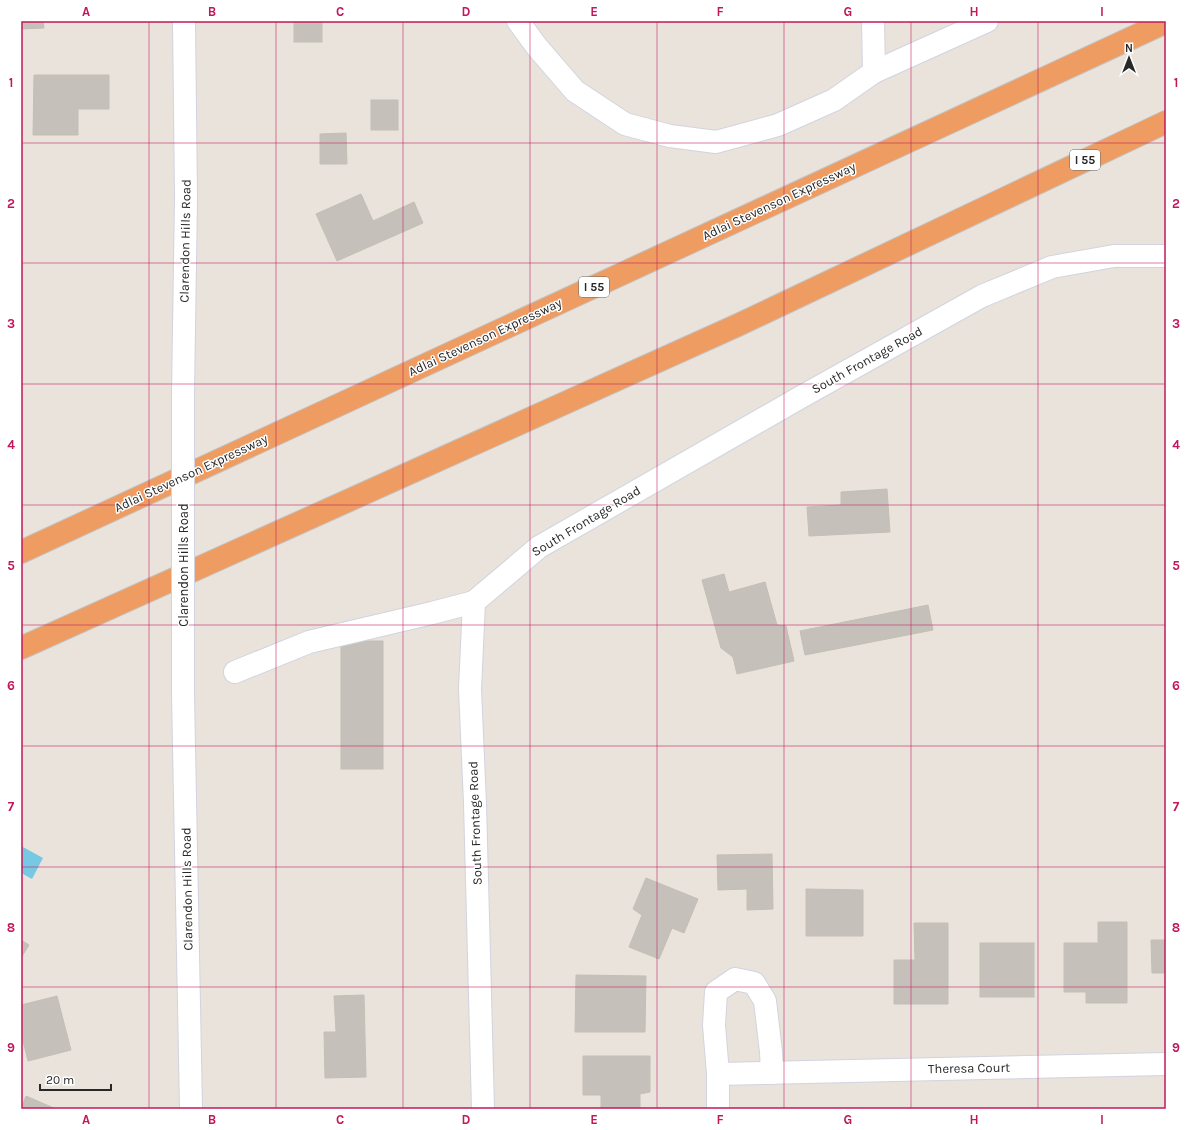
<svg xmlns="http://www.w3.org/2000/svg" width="1187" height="1130" viewBox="0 0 1187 1130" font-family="Karla,sans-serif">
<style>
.water{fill:#77c8e2}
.building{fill:#c5c1ba;stroke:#c4bfb5}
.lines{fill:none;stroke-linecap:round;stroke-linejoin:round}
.minor-casing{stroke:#d1d4e0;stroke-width:24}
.highway-casing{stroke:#c3c3c3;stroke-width:24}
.minor{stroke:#fff;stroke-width:22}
.highway{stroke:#ee9c61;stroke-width:22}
.minor-bridge-casing{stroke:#d1d4e0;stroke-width:24;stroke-linecap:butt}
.minor-bridge{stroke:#fff;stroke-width:22}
.grid{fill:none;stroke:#c2185b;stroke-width:1;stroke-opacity:0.55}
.labels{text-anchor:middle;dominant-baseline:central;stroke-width:3;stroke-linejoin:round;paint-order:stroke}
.shield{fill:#fff;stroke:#686868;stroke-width:1}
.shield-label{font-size:12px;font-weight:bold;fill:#282828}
.street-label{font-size:13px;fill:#282828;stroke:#fff}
.neatline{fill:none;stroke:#c2185b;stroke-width:1.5}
.grid-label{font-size:13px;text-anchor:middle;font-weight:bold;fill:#c2185b}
</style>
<rect width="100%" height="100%" fill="#e9e3db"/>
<path class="water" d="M21,846L43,858L32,879L21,873Z"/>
<g class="building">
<path d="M21,21H43L44,28L21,29Z"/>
<rect x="294" y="21" width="28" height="21"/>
<path d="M34,75H109V109H78V135H33Z"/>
<rect x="371" y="100" width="27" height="30"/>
<path d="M346,133L347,164H320V134Z"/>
<path d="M361,194L373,221L414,202L423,223L337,261L316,214Z"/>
<path d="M887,489L890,532L809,536L807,507L841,505V492Z"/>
<path d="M724,574L729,592L765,582L777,625L786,626L794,661L737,674L733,657L721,648L702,580Z"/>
<path d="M928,605L933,630L805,655L800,631Z"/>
<rect x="341" y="641" width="42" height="128"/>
<path d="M772,854L773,909L747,910V889L718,890L717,855Z"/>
<path d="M646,878L698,899L684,933L672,928L659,959L629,947L642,915L633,909Z"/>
<path d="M806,889L863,890V936H806Z"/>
<path d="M1098,922H1127V1003H1086V992H1064V943H1098Z"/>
<path d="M914,923H948V1004H894V960H915Z"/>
<path d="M21,940L29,945L21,958Z"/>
<path d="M1151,940H1166V973H1152Z"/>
<rect x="980" y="943" width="54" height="54"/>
<path d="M576,975L646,976L645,1032H575Z"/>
<path d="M364,995L366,1077L325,1078L324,1032H336L334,996Z"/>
<path d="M57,996L71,1050L28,1061L21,1033V1005Z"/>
<path d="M583,1056H650V1092L640,1094V1109H601V1095H583Z"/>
<path d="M26,1096L56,1109H21Z"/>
</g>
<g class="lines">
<defs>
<g id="minor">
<path d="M518,21L537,47L575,91L625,124L670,136L716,142L778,125L834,100L874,72L987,21"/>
<path d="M873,21L874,72"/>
<path d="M183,393L186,198L184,21"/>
<path d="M235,672L309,642L432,613L474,602"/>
<path d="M183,694L191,1109"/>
<path d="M718,1074L1166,1064"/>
<path d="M483,1109L475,803L470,689L474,602L539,547L801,397L982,296L1052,267L1114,256H1166"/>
<path d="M718,1109V1074L714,1025L716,992L735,979L754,983L765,1001L771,1052L772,1073"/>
</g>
<g id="highway">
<path d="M21,552L1166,22"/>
<path d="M21,648L738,325L1166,122"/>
</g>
</defs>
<use href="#minor" class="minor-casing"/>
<use href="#highway" class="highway-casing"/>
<use href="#minor" class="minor"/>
<use href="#highway" class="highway"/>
<defs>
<path id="minor-bridge" d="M183,393V694"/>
</defs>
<use href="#minor-bridge" class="minor-bridge-casing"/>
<use href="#minor-bridge" class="minor-bridge"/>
</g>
<path class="grid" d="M149,21V1109M276,21V1109M403,21V1109M530,21V1109M657,21V1109M784,21V1109M911,21V1109M1038,21V1109M21,143H1166M21,263H1166M21,384H1166M21,505H1166M21,625H1166M21,746H1166M21,867H1166M21,987H1166"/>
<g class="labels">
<g class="shield">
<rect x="1070" y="150" width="30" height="20" rx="3"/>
<rect x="579" y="277" width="30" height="20" rx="3"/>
</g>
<g class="shield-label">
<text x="1085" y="160">I 55</text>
<text x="594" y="287">I 55</text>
</g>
<g class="street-label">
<text transform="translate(779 201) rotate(-25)">Adlai Stevenson Expressway</text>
<text transform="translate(185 241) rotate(-89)">Clarendon Hills Road</text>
<text transform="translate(485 337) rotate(-25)">Adlai Stevenson Expressway</text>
<text transform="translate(867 360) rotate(-29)">South Frontage Road</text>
<text transform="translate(191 473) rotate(-25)">Adlai Stevenson Expressway</text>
<text transform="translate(586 521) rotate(-31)">South Frontage Road</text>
<text transform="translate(183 565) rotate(-90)">Clarendon Hills Road</text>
<text transform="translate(475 823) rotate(-92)">South Frontage Road</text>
<text transform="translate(187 889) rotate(-91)">Clarendon Hills Road</text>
<text transform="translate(969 1068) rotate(-1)">Theresa Court</text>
</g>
</g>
<rect width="1187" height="1130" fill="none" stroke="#ffffff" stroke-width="44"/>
<g transform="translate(1129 58)" stroke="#ffffff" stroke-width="3" paint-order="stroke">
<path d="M0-3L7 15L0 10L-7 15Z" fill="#282828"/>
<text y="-6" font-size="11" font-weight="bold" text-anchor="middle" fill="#282828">N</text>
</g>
<path d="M40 1084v6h71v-6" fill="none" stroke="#282828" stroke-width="2"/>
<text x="46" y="1084" font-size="12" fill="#282828" stroke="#ffffff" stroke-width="3" paint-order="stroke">20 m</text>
<rect x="22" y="22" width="1143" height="1086" class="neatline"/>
<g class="grid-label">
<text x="86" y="16">A</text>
<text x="212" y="16">B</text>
<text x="340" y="16">C</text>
<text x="466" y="16">D</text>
<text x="594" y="16">E</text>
<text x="720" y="16">F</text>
<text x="848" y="16">G</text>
<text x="974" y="16">H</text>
<text x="1102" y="16">I</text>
<text x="11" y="87">1</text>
<text x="1176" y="87">1</text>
<text x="11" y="208">2</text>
<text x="1176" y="208">2</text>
<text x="11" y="328">3</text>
<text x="1176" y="328">3</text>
<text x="11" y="449">4</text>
<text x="1176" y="449">4</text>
<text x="11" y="570">5</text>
<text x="1176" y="570">5</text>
<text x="11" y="690">6</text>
<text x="1176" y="690">6</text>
<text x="11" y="811">7</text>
<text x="1176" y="811">7</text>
<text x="11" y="932">8</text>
<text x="1176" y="932">8</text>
<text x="11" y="1052">9</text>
<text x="1176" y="1052">9</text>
<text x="86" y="1124">A</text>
<text x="212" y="1124">B</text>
<text x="340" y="1124">C</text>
<text x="466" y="1124">D</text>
<text x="594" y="1124">E</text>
<text x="720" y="1124">F</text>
<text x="848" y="1124">G</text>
<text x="974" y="1124">H</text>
<text x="1102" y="1124">I</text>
</g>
</svg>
